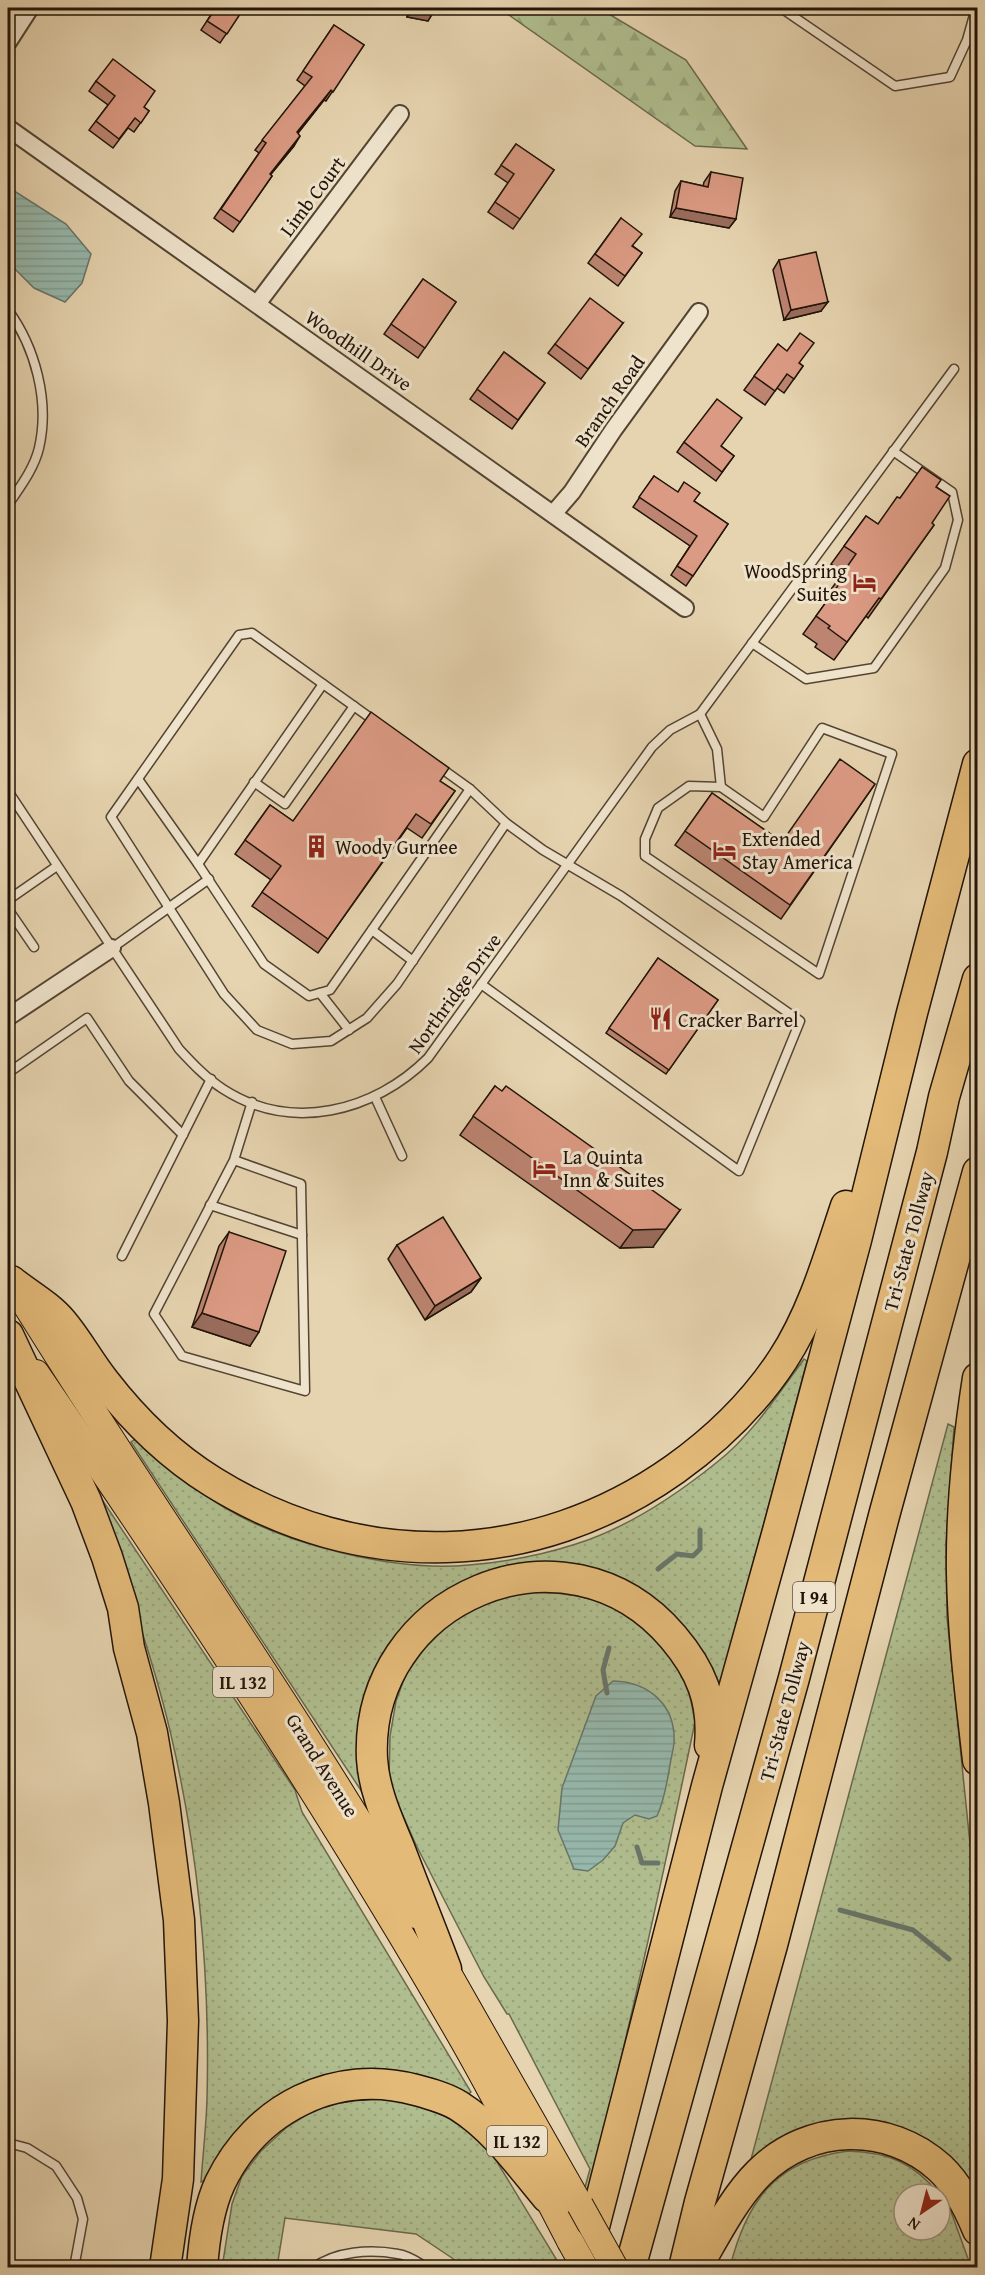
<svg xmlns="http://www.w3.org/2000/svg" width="985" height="2275" viewBox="0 0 985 2275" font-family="'Gentium Book Plus',serif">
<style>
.grass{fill:url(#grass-dots);stroke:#69694c;stroke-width:1.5}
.forest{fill:url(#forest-firs);stroke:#69694c;stroke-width:1.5}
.water{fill:url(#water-rules);stroke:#68766a;stroke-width:1.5}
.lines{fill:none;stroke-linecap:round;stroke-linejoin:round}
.stream{stroke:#68766a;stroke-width:5}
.lane-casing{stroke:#534432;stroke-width:11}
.street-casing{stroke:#534432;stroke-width:20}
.primary-casing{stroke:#221408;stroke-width:28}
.highway-casing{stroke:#221408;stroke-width:33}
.lane{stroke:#efe3cc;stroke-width:8}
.street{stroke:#efe3cc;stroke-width:16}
.primary{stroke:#e3ba78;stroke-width:26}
.highway{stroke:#e3ba78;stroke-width:30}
.primary-bridge-casing{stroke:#221408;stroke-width:28;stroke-linecap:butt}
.primary-bridge{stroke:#e3ba78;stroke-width:26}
.wall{fill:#bc8471;stroke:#221408;stroke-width:1.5}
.shaded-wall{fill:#996c5c;stroke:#221408;stroke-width:1.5}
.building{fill:#db9a83;stroke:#221408;stroke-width:1.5}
.labels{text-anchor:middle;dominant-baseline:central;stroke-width:6;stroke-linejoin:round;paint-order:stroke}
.shield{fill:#efe3cc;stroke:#605243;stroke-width:1.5}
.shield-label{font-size:18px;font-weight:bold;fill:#221408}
.street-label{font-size:20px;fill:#221408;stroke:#efe3cc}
.poi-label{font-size:20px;fill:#221408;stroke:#efe3cc;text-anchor:start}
</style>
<defs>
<pattern id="grass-dots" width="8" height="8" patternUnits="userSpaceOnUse" patternTransform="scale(1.5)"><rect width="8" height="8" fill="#b0be8f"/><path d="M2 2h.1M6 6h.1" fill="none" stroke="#97a27a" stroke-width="1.8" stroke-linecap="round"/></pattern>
<pattern id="forest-firs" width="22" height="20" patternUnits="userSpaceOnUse" patternTransform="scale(1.5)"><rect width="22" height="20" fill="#b0be8f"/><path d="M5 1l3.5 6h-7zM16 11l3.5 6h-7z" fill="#97a27a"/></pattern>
<pattern id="water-rules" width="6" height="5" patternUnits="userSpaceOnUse" patternTransform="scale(1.5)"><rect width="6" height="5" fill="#96b8ac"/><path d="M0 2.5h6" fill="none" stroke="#819d92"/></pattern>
</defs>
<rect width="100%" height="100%" fill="#e6d4b0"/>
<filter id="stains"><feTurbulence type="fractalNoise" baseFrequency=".00333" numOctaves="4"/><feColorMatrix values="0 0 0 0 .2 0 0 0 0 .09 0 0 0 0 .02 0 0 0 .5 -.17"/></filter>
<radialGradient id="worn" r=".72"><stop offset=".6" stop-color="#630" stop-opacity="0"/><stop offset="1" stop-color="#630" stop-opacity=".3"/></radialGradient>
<g class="grass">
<path d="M804,1359L807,1361L720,1689L704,1653L685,1630L659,1604L628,1583L593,1569L555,1565H512L479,1577L450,1588L425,1606L390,1643L392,1647C354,1685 364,1746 364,1795L131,1442L137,1438C164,1462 191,1487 222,1506C285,1545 395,1572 469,1565C505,1562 542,1555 576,1544C627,1528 675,1496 716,1463C751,1436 778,1395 804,1359Z"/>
<path d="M948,1424L954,1427L946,1544L947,1618L978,1922L977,2193L968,2178L905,2132L750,2163Z"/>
<path d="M97,1492L295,1790L302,1812L471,2092L466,2096L340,2073L304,2082L281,2096L208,2179L201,2182C203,2154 206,2127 207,2100C210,1978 199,1854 171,1735C152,1652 121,1573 97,1492Z"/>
<path d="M528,1592C550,1593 572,1593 593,1600C636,1613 675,1652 689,1694C692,1703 693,1713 695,1722C657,1905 617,2087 568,2267H563L590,2169L509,2014H507L484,1977L416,1845L397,1802L389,1781L390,1736L396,1701L406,1674L425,1648L448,1625L472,1610L493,1600Z"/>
<path d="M381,2099L410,2103L445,2116L469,2132L491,2152L561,2267H462L452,2258L416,2234L285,2218L277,2267L222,2268L232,2204L242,2176L261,2151L287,2127L319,2107L351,2101Z"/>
<path d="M848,2151C888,2152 914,2163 939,2194H904V2230H940V2195L949,2206L971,2267H730C747,2200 776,2160 848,2151Z"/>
</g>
<path class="forest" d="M499,8H599L686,60L747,149L695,146Z"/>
<g class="water">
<path d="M8,187L66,224L91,254L82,283L65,302L34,288L8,262Z"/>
<path d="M613,1681C649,1682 676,1705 674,1743C673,1752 670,1762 669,1771C666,1787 664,1801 657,1816L649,1819L635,1815L623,1823L615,1846L603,1860L588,1871L574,1869L558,1830L562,1788L596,1696Z"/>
</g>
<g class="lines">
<g class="stream">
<path d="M658,1569L677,1554L693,1556L700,1549V1530"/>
<path d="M607,1693L603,1670L609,1648"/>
<path d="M637,1847L642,1863H658"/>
<path d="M840,1910L913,1930L949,1959"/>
</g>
<defs>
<g id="lane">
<path d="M781,8L895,86L950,77L967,40L976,8"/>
<path d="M8,310C35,347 50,401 39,448C34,469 20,487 8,505"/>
<path d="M752,643L806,679L874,668L945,568L958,520L952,492L893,451"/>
<path d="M700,714L717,749L721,787"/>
<path d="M376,722L252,633L239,635L111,817L224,994L257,1030L292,1044L331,1041L367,1018L397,984L506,823"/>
<path d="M822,728L892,754L819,974L645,856V839L658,808L689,786L721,787L764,817Z"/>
<path d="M438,766L470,789L506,823L543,850L621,896L800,1021L739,1171L481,984"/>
<path d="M138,779L198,864L264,964L309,996L330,990L470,789"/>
<path d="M254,782L285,804L354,706"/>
<path d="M8,791L179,1049C193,1064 206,1078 223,1089C291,1133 374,1112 428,1058L652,747L670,730L700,714L954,369"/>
<path d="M198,864L323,684"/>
<path d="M8,900L57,866"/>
<path d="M8,909L34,947"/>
<path d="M372,930L413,961"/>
<path d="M112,948L209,879"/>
<path d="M320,993L349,1030"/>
<path d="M8,1073L87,1018L129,1081L183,1135"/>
<path d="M375,1097L402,1156"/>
<path d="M234,1160L301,1184L305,1391L182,1356L154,1314L234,1160L252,1102"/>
<path d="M210,1205L302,1235"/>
<path d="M122,1256L211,1079"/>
<path d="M8,2143L27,2148L56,2166L77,2198L83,2219L74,2268"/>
<path d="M313,2268C336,2251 370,2249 398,2254C408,2255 419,2263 428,2268"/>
</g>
<g id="street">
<path d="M8,42L30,8"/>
<path d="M8,128L685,608"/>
<path d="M257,304L400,114"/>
<path d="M553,514L572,492L614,429L699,312"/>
<path d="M8,1017L112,948"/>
</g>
<g id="primary">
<path d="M14,1286C144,1498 290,1700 415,1915"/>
<path d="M36,1373C185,1591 332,1812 464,2042C501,2107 535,2174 570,2241"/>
<path d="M436,1952L580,2205"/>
</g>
<g id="highway">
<path d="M11,1281C27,1294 49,1306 62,1322C78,1341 89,1362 104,1381C134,1420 171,1456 213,1482C360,1573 534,1569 675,1469C717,1439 755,1402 783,1359C813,1313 829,1257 846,1206"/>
<path d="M8,1335L86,1501L107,1557L123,1608L129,1648L152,1733L164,1803L179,1920L183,2021L178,2179L165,2268"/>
<path d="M978,1378C968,1443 961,1508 962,1573C963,1636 971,1698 978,1760"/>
<path d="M446,1969C431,1929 415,1890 400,1850C388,1821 374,1791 372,1759C364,1598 566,1511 673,1637C701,1670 714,1701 710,1745"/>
<path d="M588,2250L707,1786L778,1531L856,1240L912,1013L978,764"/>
<path d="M202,2268C204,2240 208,2209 220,2183C256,2108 335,2068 416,2090C431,2094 446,2098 459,2106C495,2129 520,2165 547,2197"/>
<path d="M630,2268L794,1678L932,1152L944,1097L978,979"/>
<path d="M684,2268L700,2202L772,1945L885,1512L978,1172"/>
<path d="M696,2268C715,2236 733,2199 759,2173C809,2123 888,2121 940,2168C958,2185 969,2208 978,2230"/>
</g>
</defs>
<use href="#lane" class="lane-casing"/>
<use href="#street" class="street-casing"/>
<use href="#primary" class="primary-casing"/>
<use href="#highway" class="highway-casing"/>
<use href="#lane" class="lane"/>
<use href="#street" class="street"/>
<use href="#primary" class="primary"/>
<use href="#highway" class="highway"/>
<defs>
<g id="primary-bridge">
<path d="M580,2205L615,2268"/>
<path d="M570,2241L585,2268"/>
</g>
</defs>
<use href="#primary-bridge" class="primary-bridge-casing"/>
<use href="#primary-bridge" class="primary-bridge"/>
</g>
<g class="wall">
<path d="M210,8H244L220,43L201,30L214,10Z"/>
<path d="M408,8H435L434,11L428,21L407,17Z"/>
<path d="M334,25L364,45L326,101L324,100L298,133L294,146L270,175L272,176L233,232L214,218L259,153L255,150L305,86L297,80Z"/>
<path d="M96,81L144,107L149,111L134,132L128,128L113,148L89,130L108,105L89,91Z"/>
<path d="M516,144L554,170L513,229L488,212L508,183L495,174Z"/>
<path d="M711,172L736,219L729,228L670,217L675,191L681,181L703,186L704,182Z"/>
<path d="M621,218L633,246L642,253L618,286L588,263Z"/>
<path d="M779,260L821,311L784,320L773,270Z"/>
<path d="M423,279L456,302L418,358L384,334Z"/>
<path d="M623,323L581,379L548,353L555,344Z"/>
<path d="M778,344L803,366L784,393L777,388L765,405L744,390Z"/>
<path d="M504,352L545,383L512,429L470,399Z"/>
<path d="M684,442L721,446L734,456L716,481L677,452Z"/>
<path d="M654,476L677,492L694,501L728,524L686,586L671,575L690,546L633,507Z"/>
<path d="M936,487L932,523L934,525L868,618L866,616L834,660L815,647L817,644L803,634L832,594L829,592L843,573L831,564L866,516L878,524Z"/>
<path d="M440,781L455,791L422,838L407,828L318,953L252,906L271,880L235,854L270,805L293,821Z"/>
<path d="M875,784L781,919L675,845L712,793L782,842Z"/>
<path d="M658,958L718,1000L666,1074L606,1033Z"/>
<path d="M495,1086L653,1247L620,1248L460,1135Z"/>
<path d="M229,1232L250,1346L192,1327L219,1246Z"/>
<path d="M397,1245L481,1278L471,1292L425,1320L388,1259Z"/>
</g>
<g class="shaded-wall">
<path d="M413,8L434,11L428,21L407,17Z"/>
<path d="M331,90L324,100L291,142L297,132Z"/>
<path d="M300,136L294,146L263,184L270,174Z"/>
<path d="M676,208L736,219L729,228L670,217Z"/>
<path d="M828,302L821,311L784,320L791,310Z"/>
<path d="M680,1210L653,1247L620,1248L633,1230Z"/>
<path d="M481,1278L471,1292L425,1320L435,1306Z"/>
<path d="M202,1313L259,1332L250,1346L192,1327Z"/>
</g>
<g class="building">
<path d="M216,8H244L227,34L207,21Z"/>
<path d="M413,8H435L434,11Z"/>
<path d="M334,25L364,45L333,92L331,90L297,132L300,136L270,174L272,176L240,222L221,209L266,143L262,140L312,77L303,71Z"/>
<path d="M113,59L155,91L144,107L149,111L141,123L135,118L119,139L96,121L115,96L96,81Z"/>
<path d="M516,144L554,170L520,219L495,202L514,174L501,165Z"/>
<path d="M711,172L743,178L736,219L676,208L681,181L708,187Z"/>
<path d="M621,218L642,234L632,246L642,253L625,276L595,254Z"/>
<path d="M816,252L828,302L791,310L779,260Z"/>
<path d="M423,279L456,302L425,348L391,324Z"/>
<path d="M590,298L623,323L588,369L555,344Z"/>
<path d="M800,333L814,343L799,363L803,366L794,379L787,374L775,391L754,376L778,344L787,351Z"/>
<path d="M504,352L545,383L518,420L477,389Z"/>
<path d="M717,399L742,418L721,446L734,456L722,472L684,442Z"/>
<path d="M922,467L941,480L936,487L950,496L932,523L934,525L881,599L879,598L847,642L828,628L830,626L816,616L845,576L842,574L856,554L844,546L866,516L878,524L897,497L900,498Z"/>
<path d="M654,476L678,492L684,482L700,493L694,501L728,524L693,576L677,566L697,536L639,497Z"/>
<path d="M371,712L449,768L440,781L455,791L431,824L416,814L328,939L262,892L281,866L245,840L270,805L293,821Z"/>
<path d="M840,759L875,784L790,905L685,831L712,793L782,842Z"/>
<path d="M658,958L718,1000L669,1070L609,1028Z"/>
<path d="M495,1086L502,1091L506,1086L680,1210L666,1229L633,1230L473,1116Z"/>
<path d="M443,1217L481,1278L435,1306L397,1245Z"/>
<path d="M229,1232L286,1251L259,1332L202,1313Z"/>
<path d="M341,2260L366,2268H339Z"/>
</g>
<defs>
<symbol id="hotel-bare" viewBox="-9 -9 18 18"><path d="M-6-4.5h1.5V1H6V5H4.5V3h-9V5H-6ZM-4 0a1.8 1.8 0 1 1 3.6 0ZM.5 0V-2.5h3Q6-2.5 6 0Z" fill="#8f2418" stroke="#efe3cc" stroke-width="2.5" paint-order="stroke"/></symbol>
<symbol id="building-bare" viewBox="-9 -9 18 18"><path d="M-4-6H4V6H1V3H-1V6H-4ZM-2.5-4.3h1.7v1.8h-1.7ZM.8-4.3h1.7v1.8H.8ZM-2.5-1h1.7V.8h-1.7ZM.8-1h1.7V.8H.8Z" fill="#8f2418" stroke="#efe3cc" stroke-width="2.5" paint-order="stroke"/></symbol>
<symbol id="restaurant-bare" viewBox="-9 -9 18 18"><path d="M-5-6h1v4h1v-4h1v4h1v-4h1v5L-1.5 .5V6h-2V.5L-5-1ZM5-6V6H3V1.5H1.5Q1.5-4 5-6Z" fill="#8f2418" stroke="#efe3cc" stroke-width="2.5" paint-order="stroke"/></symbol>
</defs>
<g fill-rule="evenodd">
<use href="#hotel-bare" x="848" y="566" width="33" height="33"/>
<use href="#building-bare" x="300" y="830" width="33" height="33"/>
<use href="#hotel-bare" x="708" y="834" width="33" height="33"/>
<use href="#restaurant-bare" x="644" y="1002" width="33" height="33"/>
<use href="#hotel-bare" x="528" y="1152" width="33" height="33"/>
</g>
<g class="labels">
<g class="shield">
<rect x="793" y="1582" width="42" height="30" rx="4.5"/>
<rect x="213" y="1667" width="60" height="30" rx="4.5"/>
<rect x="487" y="2126" width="60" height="30" rx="4.5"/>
</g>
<g class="shield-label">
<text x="814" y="1597">I 94</text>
<text x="243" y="1682">IL 132</text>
<text x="517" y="2141">IL 132</text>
</g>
<g class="street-label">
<text transform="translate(312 196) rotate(-53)">Limb Court</text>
<text transform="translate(359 350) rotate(35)">Woodhill Drive</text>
<text transform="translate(609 401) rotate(-55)">Branch Road</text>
<text transform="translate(454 993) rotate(-54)">Northridge Drive</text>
<text transform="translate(908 1241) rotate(-75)">Tri-State Tollway</text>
<text transform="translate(784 1711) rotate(-75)">Tri-State Tollway</text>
<text transform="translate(323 1765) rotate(58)">Grand Avenue</text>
</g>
<g class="poi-label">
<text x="847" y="570" text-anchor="end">WoodSpring<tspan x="847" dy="23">Suites</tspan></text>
<text x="742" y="838">Extended<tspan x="742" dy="23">Stay America</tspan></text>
<text x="335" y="846">Woody Gurnee</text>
<text x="678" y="1019">Cracker Barrel</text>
<text x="563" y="1156">La Quinta<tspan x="563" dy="23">Inn &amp; Suites</tspan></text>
</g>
</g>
<rect width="985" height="2275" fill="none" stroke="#e6d4b0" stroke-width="30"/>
<rect x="9" y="9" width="967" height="2257" fill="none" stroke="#221408" stroke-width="3"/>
<rect x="15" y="15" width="955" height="2245" fill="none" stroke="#221408" stroke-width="1.5"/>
<g transform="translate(922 2212) rotate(215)"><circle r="28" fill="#efe3cc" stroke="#9d907e" stroke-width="1.5"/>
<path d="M0-4.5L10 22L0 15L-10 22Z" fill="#8f2418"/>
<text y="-9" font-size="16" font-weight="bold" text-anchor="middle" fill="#221408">N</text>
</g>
<rect width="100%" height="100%" filter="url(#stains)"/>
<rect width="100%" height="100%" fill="url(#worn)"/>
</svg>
